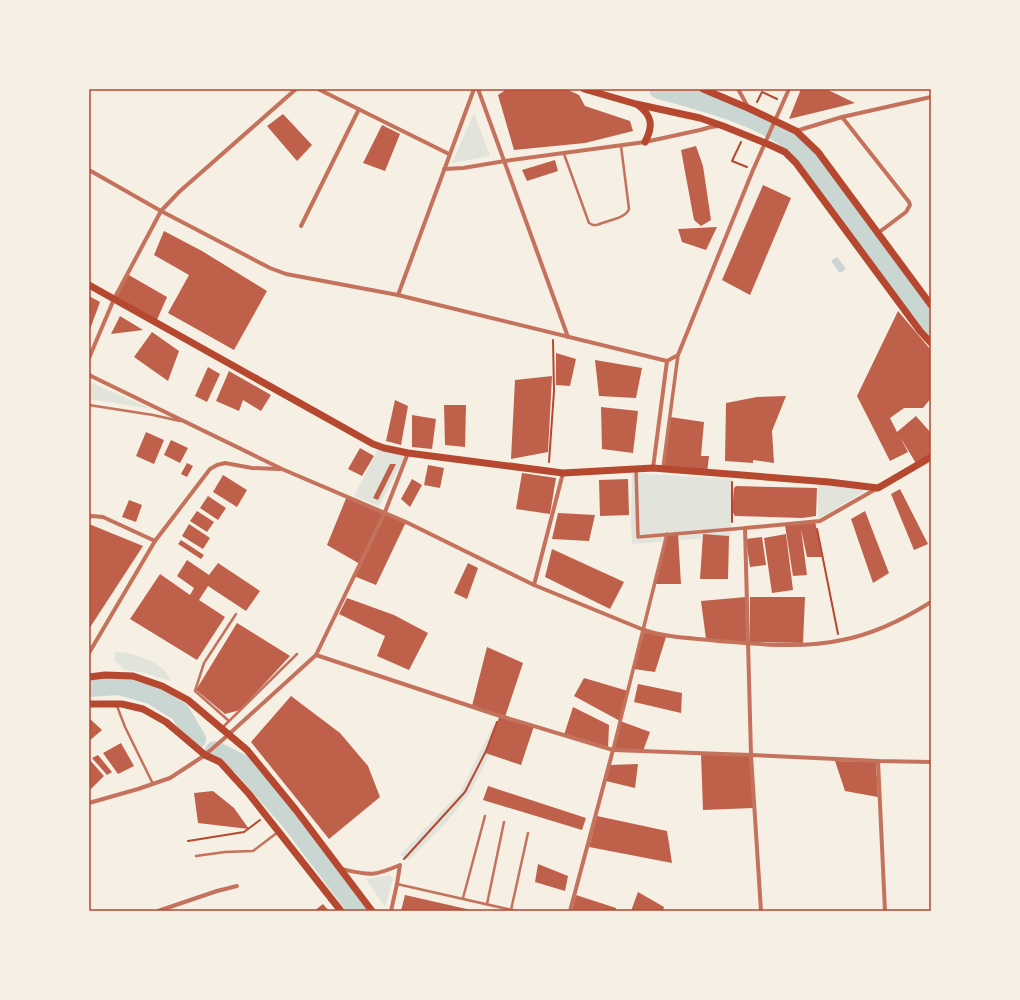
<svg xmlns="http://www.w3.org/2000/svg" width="1020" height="1000" viewBox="0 0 1020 1000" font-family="Cabin,sans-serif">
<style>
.green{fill:#e2e4dc}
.water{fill:#c9d6d2}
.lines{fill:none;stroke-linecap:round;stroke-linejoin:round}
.river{stroke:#c9d6d2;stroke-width:20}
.building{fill:#bf614a}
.path{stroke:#b5482f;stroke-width:2}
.service{stroke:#c5725c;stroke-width:2.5}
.pedestrian{stroke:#c5725c;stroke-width:3.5}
.minor{stroke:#c5725c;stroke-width:4}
.secondary{stroke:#b5482f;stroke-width:7}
.neatline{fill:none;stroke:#b5482f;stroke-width:1.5}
</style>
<rect width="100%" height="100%" fill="#f6efe4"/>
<g class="green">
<path d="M474,113L490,156L452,163Z"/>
<path d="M89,382L152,409L89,399Z"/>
<path d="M379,448L406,455L379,506L354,496Z"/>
<path d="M632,473L732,479L731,536L632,544L631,522Z"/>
<path d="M818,484L869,489L818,519Z"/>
<path d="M116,652C131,652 156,660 166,672C168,675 169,678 171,681L141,672L125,670L118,664L114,659Z"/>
<path d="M493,726L499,728L490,754L470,793L445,824L409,860L400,855L461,791Z"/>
<path d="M390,875L393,879L385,907L366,879Z"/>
</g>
<path class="water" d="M837,257L846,269L840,273L831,261Z"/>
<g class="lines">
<g class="river">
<path d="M659,89C700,100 757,115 790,140C796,145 800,151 805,156L931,327"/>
<path d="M89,687L119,685L151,694L180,712L196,739"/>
<path d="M215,751L241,764L291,821L359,911"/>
</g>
</g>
<g class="building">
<path d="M507,89H566L579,95L585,106L630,121L633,131L585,143L514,150L498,95Z"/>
<path d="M801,89H826L855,103L789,119Z"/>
<path d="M283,114L312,145L297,161L267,126Z"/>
<path d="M382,125L400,134L385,171L363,163Z"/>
<path d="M696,146L703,166L711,220L701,226L694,220L681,150Z"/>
<path d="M555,160L558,171L527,181L522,170Z"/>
<path d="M763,185L791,198L750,295L722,280Z"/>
<path d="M717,227L706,250L682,242L678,229Z"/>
<path d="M164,231L202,251L267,291L234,350L168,313L189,275L154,255Z"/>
<path d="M127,274L167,297L156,322L114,299Z"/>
<path d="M89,296L100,302L89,332Z"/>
<path d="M898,311L931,350V398L923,408H904L890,418L897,432L916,416L931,433V455L917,465L900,437L908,452L890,461L857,396Z"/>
<path d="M120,316L143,330L111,334Z"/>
<path d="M152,332L179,351L168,381L134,357Z"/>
<path d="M556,353L576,359L570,386L556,385Z"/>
<path d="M595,360L642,368L636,398L599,396Z"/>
<path d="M208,367L220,374L207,402L195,396Z"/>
<path d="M229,371L271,395L261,411L243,400L239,411L216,401Z"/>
<path d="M552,376L548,452L511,459L515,380Z"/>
<path d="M786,396L772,431L774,463L753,460V463L725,461L726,403L757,397Z"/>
<path d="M395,400L408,406L401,445L386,441Z"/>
<path d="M444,405H466L465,447L445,445Z"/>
<path d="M601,407L638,411L633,453L602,449Z"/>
<path d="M412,415L436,419L432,449L412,447Z"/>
<path d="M670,417L704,422L701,456H709L707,473L663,469Z"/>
<path d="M146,432L164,440L154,464L136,456Z"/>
<path d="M171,440L188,448L180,463L164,455Z"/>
<path d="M360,448L374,456L362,476L348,469Z"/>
<path d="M187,463L193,466L187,477L181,474Z"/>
<path d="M390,464H396L378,500L373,498Z"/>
<path d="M428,465L444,468L440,488L424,485Z"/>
<path d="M522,473L556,478L550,514L516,509Z"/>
<path d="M223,475L247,490L237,507L213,492Z"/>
<path d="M412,479L422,485L410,507L401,499Z"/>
<path d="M628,479L629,515L600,516L599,480Z"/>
<path d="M736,486L817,488L816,516L802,518L735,516L732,511L734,488Z"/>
<path d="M900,489L928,544L914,550L891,494Z"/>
<path d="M208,496L226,508L218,520L200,508Z"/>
<path d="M347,496L406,522L376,585L354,576L360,564L327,545Z"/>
<path d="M129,500L142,505L136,522L122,517Z"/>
<path d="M197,511L214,522L207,532L190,521Z"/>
<path d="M865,511L889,573L873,583L851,519Z"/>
<path d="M558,513L595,515L589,541L552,539Z"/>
<path d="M815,521L822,557H807L801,529L807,575L793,576L785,525Z"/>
<path d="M89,524L143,546L89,629Z"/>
<path d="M189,524L210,538L203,549L182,536Z"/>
<path d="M678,534L681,584H655L667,535Z"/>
<path d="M703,534L729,536L728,579H700Z"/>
<path d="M786,534L793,590L772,593L764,538Z"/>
<path d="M762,537L766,565L750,567L746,539Z"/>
<path d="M181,540L204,555L201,559L178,544Z"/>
<path d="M552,549L624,582L610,609L545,577Z"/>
<path d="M187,560L209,575L218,563L260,591L246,611L208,586L199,600L225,617L197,660L130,619L160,574L190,595L194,588L177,576Z"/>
<path d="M468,563L478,568L467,599L454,593Z"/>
<path d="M746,597L748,642L706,639L701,601Z"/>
<path d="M750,597H805L803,643L750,642Z"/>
<path d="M347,598L394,615L428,633L409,670L377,656L385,636L339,614Z"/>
<path d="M237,623L290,656L240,710L225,714L196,690Z"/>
<path d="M644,632L666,637L655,672L634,669Z"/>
<path d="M487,647L523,663L505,717L534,726L521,765L485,753L500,715L472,706Z"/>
<path d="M584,678L628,691L620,721L574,696Z"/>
<path d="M638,684L682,693L681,713L634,702Z"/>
<path d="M291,696L340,733L368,766L380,797L329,839L251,742Z"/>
<path d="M573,707L609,725L608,748L564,735Z"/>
<path d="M89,718L102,730L89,741Z"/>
<path d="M620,721L650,732L643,751L613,750Z"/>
<path d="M121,743L134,766L118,774L103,753Z"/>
<path d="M701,754L750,755L753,808L703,810Z"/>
<path d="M98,755L112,772L107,775L92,758Z"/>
<path d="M89,759L104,776L91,789L89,787Z"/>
<path d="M835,761L876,762L878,797L845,791Z"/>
<path d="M638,764L635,788L606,781L610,765Z"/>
<path d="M488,786L586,818L582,830L483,800Z"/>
<path d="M213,791L234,808L249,829L198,823L194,793Z"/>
<path d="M597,816L667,831L672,863L589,847Z"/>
<path d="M538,864L568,876L565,891L535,882Z"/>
<path d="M638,892L664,907L663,911H631Z"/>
<path d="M405,895L471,910V911H401Z"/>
<path d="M576,895L616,908V911H572Z"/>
<path d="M323,904L329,911H314Z"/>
</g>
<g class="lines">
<g class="path">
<path d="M757,102L762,92L777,99"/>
<path d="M741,142L732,161L747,167"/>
<path d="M549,462L554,391L553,340"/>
<path d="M732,522V482"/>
<path d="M817,529L838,634"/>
<path d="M188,841L244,832L260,820"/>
<path d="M404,859L465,792L486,751L497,722"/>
</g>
<g class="service">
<path d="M564,154L589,223L593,225H597C607,220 625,219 629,209L621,146"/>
<path d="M89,405L153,415L180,421"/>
<path d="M117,706L125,727L153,784"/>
<path d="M229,721L195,691L204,663L236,614"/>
<path d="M222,728L297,654"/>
<path d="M196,856L225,852L253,851L278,832"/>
<path d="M397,884L516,911"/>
<path d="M463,898L485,816"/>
<path d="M487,904L504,822"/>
<path d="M511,910L528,833"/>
</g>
<g class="pedestrian">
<path d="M663,468L678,355"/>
<path d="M636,469L638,537L745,528"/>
<path d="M613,750L667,534"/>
</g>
<g class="minor">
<path d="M318,89L449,154"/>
<path d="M478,89L568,337"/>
<path d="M738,89L748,107"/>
<path d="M842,117L909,202L910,205L906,212L878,233"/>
<path d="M796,131L842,117L931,97"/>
<path d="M444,169L463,168L505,161L645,142L700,130L711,127L719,126"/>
<path d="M89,170L161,211L270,268L286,274L398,295L667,361"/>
<path d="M301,226L359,109"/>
<path d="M398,295L474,89"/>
<path d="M89,358L114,299L161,211L179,192L296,89"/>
<path d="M667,361L678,355L753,170L789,89"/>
<path d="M89,375L282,469L406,522L534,585L644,630C668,638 693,638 718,641C759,644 802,649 842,640C874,634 904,619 931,602"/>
<path d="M653,468L667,361"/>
<path d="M89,517L92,516L103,517L155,541"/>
<path d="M534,585L563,473"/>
<path d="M89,653L155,541L210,469L217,465L225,463L252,468L280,469"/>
<path d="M316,655L494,714L613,750L751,755L878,761L931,762"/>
<path d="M878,761L885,911"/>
<path d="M89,803L138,789L170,778L190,765L205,755L228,735L316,655L385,512L408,453"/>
<path d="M341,869C370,875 372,877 400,865L397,884L391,911"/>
<path d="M158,911L217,891L237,886"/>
<path d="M570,911L613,750"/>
<path d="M761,911L751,755L745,528L820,521L876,489"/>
</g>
<g class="secondary">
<path d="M584,89L636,104L700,118L723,126L770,145L785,152L796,163L920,331L931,343"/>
<path d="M703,89L748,108L796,131L818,152L931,305"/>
<path d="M638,105C653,116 653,127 645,142"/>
<path d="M89,285L373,444L384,448L408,453L563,473L653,468L829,482L878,488L931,457"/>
<path d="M89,677L105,675L133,676L162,686L188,700L247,750L296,810L372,911"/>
<path d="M89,704H122L143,709L166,722L205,755L220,762L249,794L341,911"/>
</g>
</g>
<rect width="1020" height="1000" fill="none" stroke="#f6efe4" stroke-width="180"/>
<rect x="90" y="90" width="840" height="820" class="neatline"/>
</svg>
